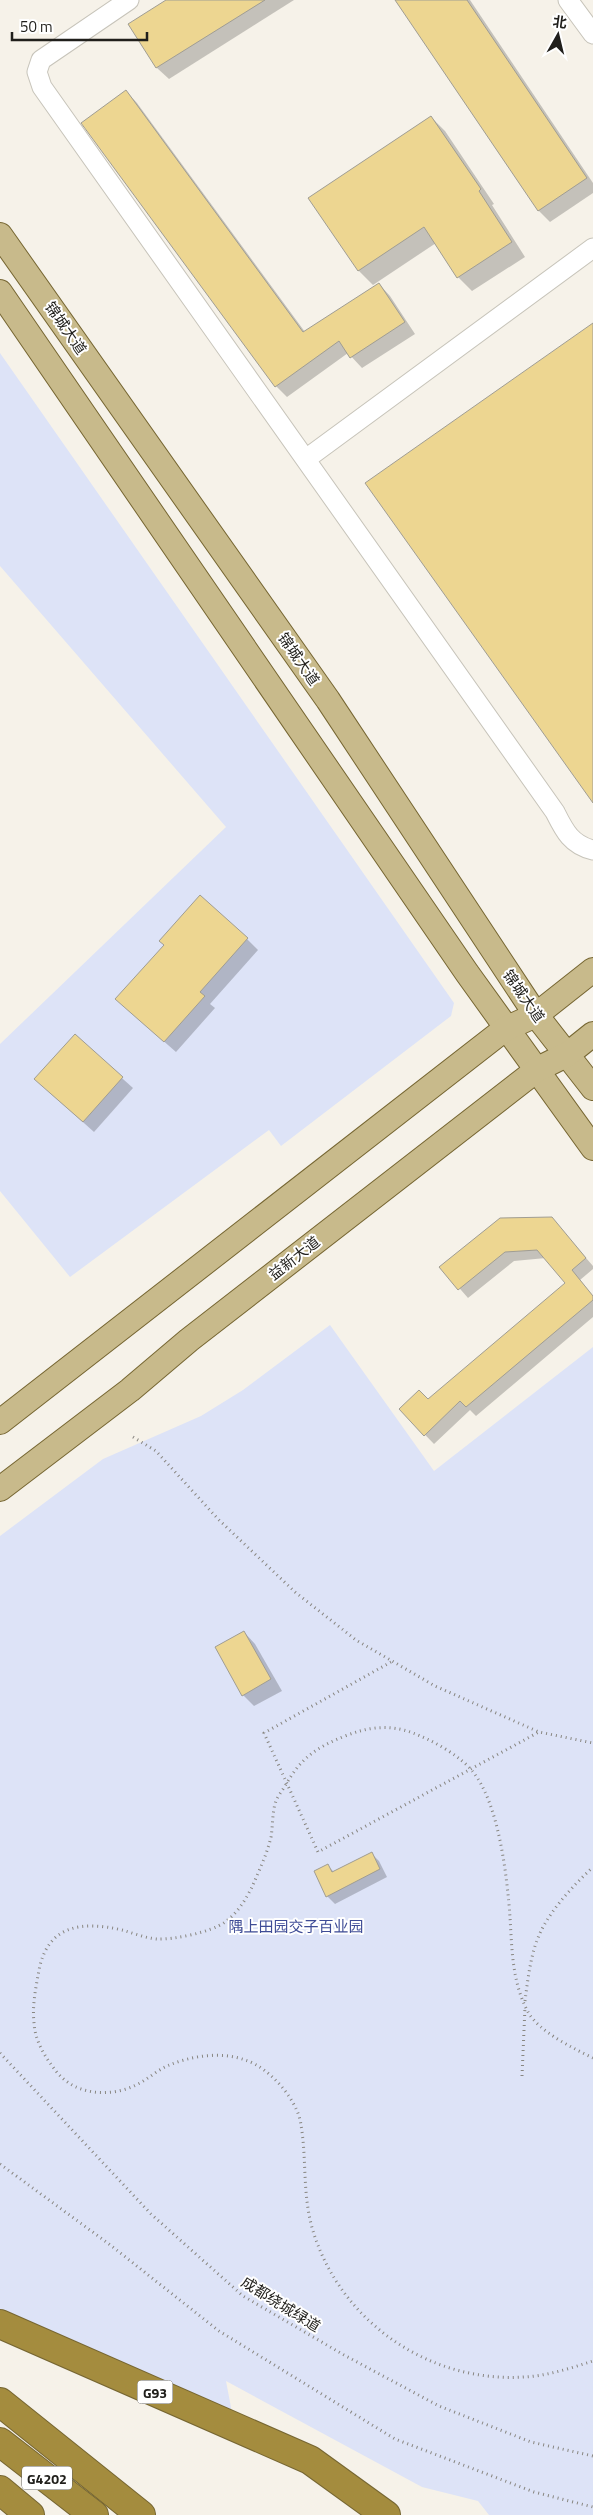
<svg xmlns="http://www.w3.org/2000/svg" width="593" height="2515" viewBox="0 0 593 2515" font-family="'Titillium Web','Noto Sans SC',sans-serif">
<style>
.green{fill:#dde3f7}
.shadow{fill:#0003}
.building{fill:#edd691;stroke:#a09d93}
.lines{fill:none;stroke-linecap:round;stroke-linejoin:round}
.minor-casing{stroke:#c7c4ba;stroke-width:21}
.major-casing{stroke:#766632;stroke-width:26}
.highway-casing{stroke:#766632;stroke-width:30}
.path{stroke:#888680;stroke-width:3;stroke-dasharray:1 4;stroke-linecap:butt}
.minor{stroke:#fff;stroke-width:19}
.major{stroke:#c8ba8b;stroke-width:24}
.highway{stroke:#a48c3e;stroke-width:28}
.labels{text-anchor:middle;dominant-baseline:central;stroke-width:4;stroke-linejoin:round;paint-order:stroke}
.shield{fill:#fff;stroke:#63625f;stroke-width:1}
.shield-label{font-size:14px;font-weight:bold;fill:#201f1b}
.street-label{font-size:15px;fill:#201f1b;stroke:#fff}
.park-label{font-size:15px;fill:#3e4c96;stroke:#fff}
</style>
<rect width="100%" height="100%" fill="#f6f2e9"/>
<g class="green">
<path d="M0,353L454,1003L451,1016L281,1146L269,1130L70,1277L0,1191V1044L226,827L0,566Z"/>
<path d="M330,1325L434,1471L593,1347V2515H489L478,2501L422,2487L226,2381L233,2418L0,2317V1536L103,1459L201,1416L243,1390Z"/>
</g>
<g class="shadow">
<path d="M169,0H294L169,79L157,68L130,25Z"/>
<path d="M397,0H470L593,183V193L550,222L539,211Z"/>
<path d="M126,91L137,103L305,332L379,284L390,296L415,334L362,368L348,353L287,397L276,386Z"/>
<path d="M431,117L445,131L494,204L492,205L525,257L472,291L458,277L436,243L373,285L359,271L310,198Z"/>
<path d="M247,939L258,950L210,1004L215,1008L176,1052L128,1010Z"/>
<path d="M75,1036L133,1088L94,1132L47,1090Z"/>
<path d="M560,1228L593,1266V1269L580,1280L593,1296V1317L476,1416L470,1410L434,1444L401,1410L428,1400L567,1284L546,1258L514,1261L468,1298L441,1267Z"/>
<path d="M244,1632L255,1644L282,1691L254,1706L243,1695Z"/>
<path d="M372,1854L379,1861L387,1877L335,1904L327,1896L315,1871L328,1866L334,1872Z"/>
</g>
<g class="building">
<path d="M166,0H265L156,68L128,24Z"/>
<path d="M395,0H467L587,178L538,211Z"/>
<path d="M126,90L303,332L379,283L405,322L350,358L339,341L275,387L81,123Z"/>
<path d="M431,116L481,189L479,191L512,242L457,278L424,227L358,271L308,198Z"/>
<path d="M593,323V803L365,483Z"/>
<path d="M200,895L248,938L200,992L205,996L164,1042L115,999L164,945L159,941Z"/>
<path d="M75,1034L123,1077L83,1122L34,1079Z"/>
<path d="M552,1217L586,1258L572,1270L593,1296V1300L466,1407L460,1401L424,1436L399,1409L419,1390L428,1399L565,1283L537,1250L505,1252L458,1290L439,1267L500,1218Z"/>
<path d="M244,1631L271,1679L242,1696L215,1647Z"/>
<path d="M372,1852L380,1869L326,1897L314,1871L328,1864L332,1872Z"/>
</g>
<g class="lines">
<defs>
<g id="minor">
<path d="M129,0L41,60L37,72L42,87L555,812C564,830 571,845 593,850"/>
<path d="M568,0L593,34"/>
<path d="M306,459L593,248"/>
</g>
<g id="major">
<path d="M0,235L328,700L536,1015L593,1088"/>
<path d="M0,292L467,973L593,1148"/>
<path d="M0,1422L505,1029L536,1015L593,970"/>
<path d="M0,1489L130,1390L189,1340L538,1069L568,1054L593,1034"/>
</g>
<g id="highway">
<path d="M0,2324L310,2460L386,2515"/>
<path d="M0,2402L141,2515"/>
<path d="M0,2442L94,2515"/>
<path d="M0,2490L30,2515"/>
</g>
</defs>
<use href="#minor" class="minor-casing"/>
<use href="#major" class="major-casing"/>
<use href="#highway" class="highway-casing"/>
<g class="path">
<path d="M133,1437L156,1451L218,1519L295,1592L356,1640L435,1686L539,1732L593,1743"/>
<path d="M391,1662L264,1733L318,1852L539,1732"/>
<path d="M525,2001C528,1978 531,1950 542,1929C554,1906 574,1885 593,1867"/>
<path d="M0,2053L151,2214L243,2296L344,2355L439,2406L531,2442L593,2456"/>
<path d="M593,2058C573,2048 539,2032 528,2012C512,1982 512,1950 510,1917C507,1876 499,1804 473,1772C461,1756 432,1740 413,1733C389,1724 368,1727 345,1736C315,1748 301,1758 285,1786C282,1791 278,1796 276,1801C272,1812 273,1825 271,1837C267,1854 259,1871 252,1887C246,1899 237,1914 225,1922C212,1932 173,1940 157,1939C145,1938 133,1933 122,1930C83,1921 48,1924 39,1970C36,1987 32,2005 34,2023C35,2041 45,2057 56,2071C74,2095 110,2098 136,2085C147,2080 156,2071 167,2066C190,2056 221,2051 245,2060C269,2067 298,2100 301,2125C307,2161 302,2194 313,2231C341,2322 429,2383 524,2377C547,2376 571,2368 593,2361"/>
<path d="M522,2076L525,2007"/>
<path d="M0,2164L109,2244L219,2331L395,2439L534,2492L593,2507"/>
</g>
<use href="#minor" class="minor"/>
<use href="#major" class="major"/>
<use href="#highway" class="highway"/>
</g>
<g class="labels">
<g class="shield">
<rect x="137.5" y="2380.5" width="35" height="23" rx="4"/>
<rect x="22" y="2466.5" width="50" height="23" rx="4"/>
</g>
<g class="shield-label">
<text x="155" y="2392">G93</text>
<text x="47" y="2478">G4202</text>
</g>
<g class="street-label">
<text transform="translate(66 328) rotate(55)">锦城大道</text>
<text transform="translate(299 659) rotate(55)">锦城大道</text>
<text transform="translate(524 996) rotate(55)">锦城大道</text>
<text transform="translate(294 1258) rotate(-38)">益新大道</text>
<text transform="translate(281 2304) rotate(32)">成都绕城绿道</text>
</g>
<g class="park-label">
<text x="296" y="1926">隅上田园交子百业园</text>
</g>
</g>
<g transform="translate(558 35) rotate(8)" stroke="#ffffff" stroke-width="4" paint-order="stroke">
<path d="M0-4L9 19L0 12L-9 19Z" fill="#201f1b"/>
<text y="-8" font-size="14" font-weight="bold" text-anchor="middle" fill="#201f1b">北</text>
</g>
<path d="M12 32v8h135v-8" fill="none" stroke="#201f1b" stroke-width="2.5"/>
<text x="20" y="32" font-size="15" fill="#201f1b" stroke="#ffffff" stroke-width="4" paint-order="stroke">50 m</text>
</svg>
